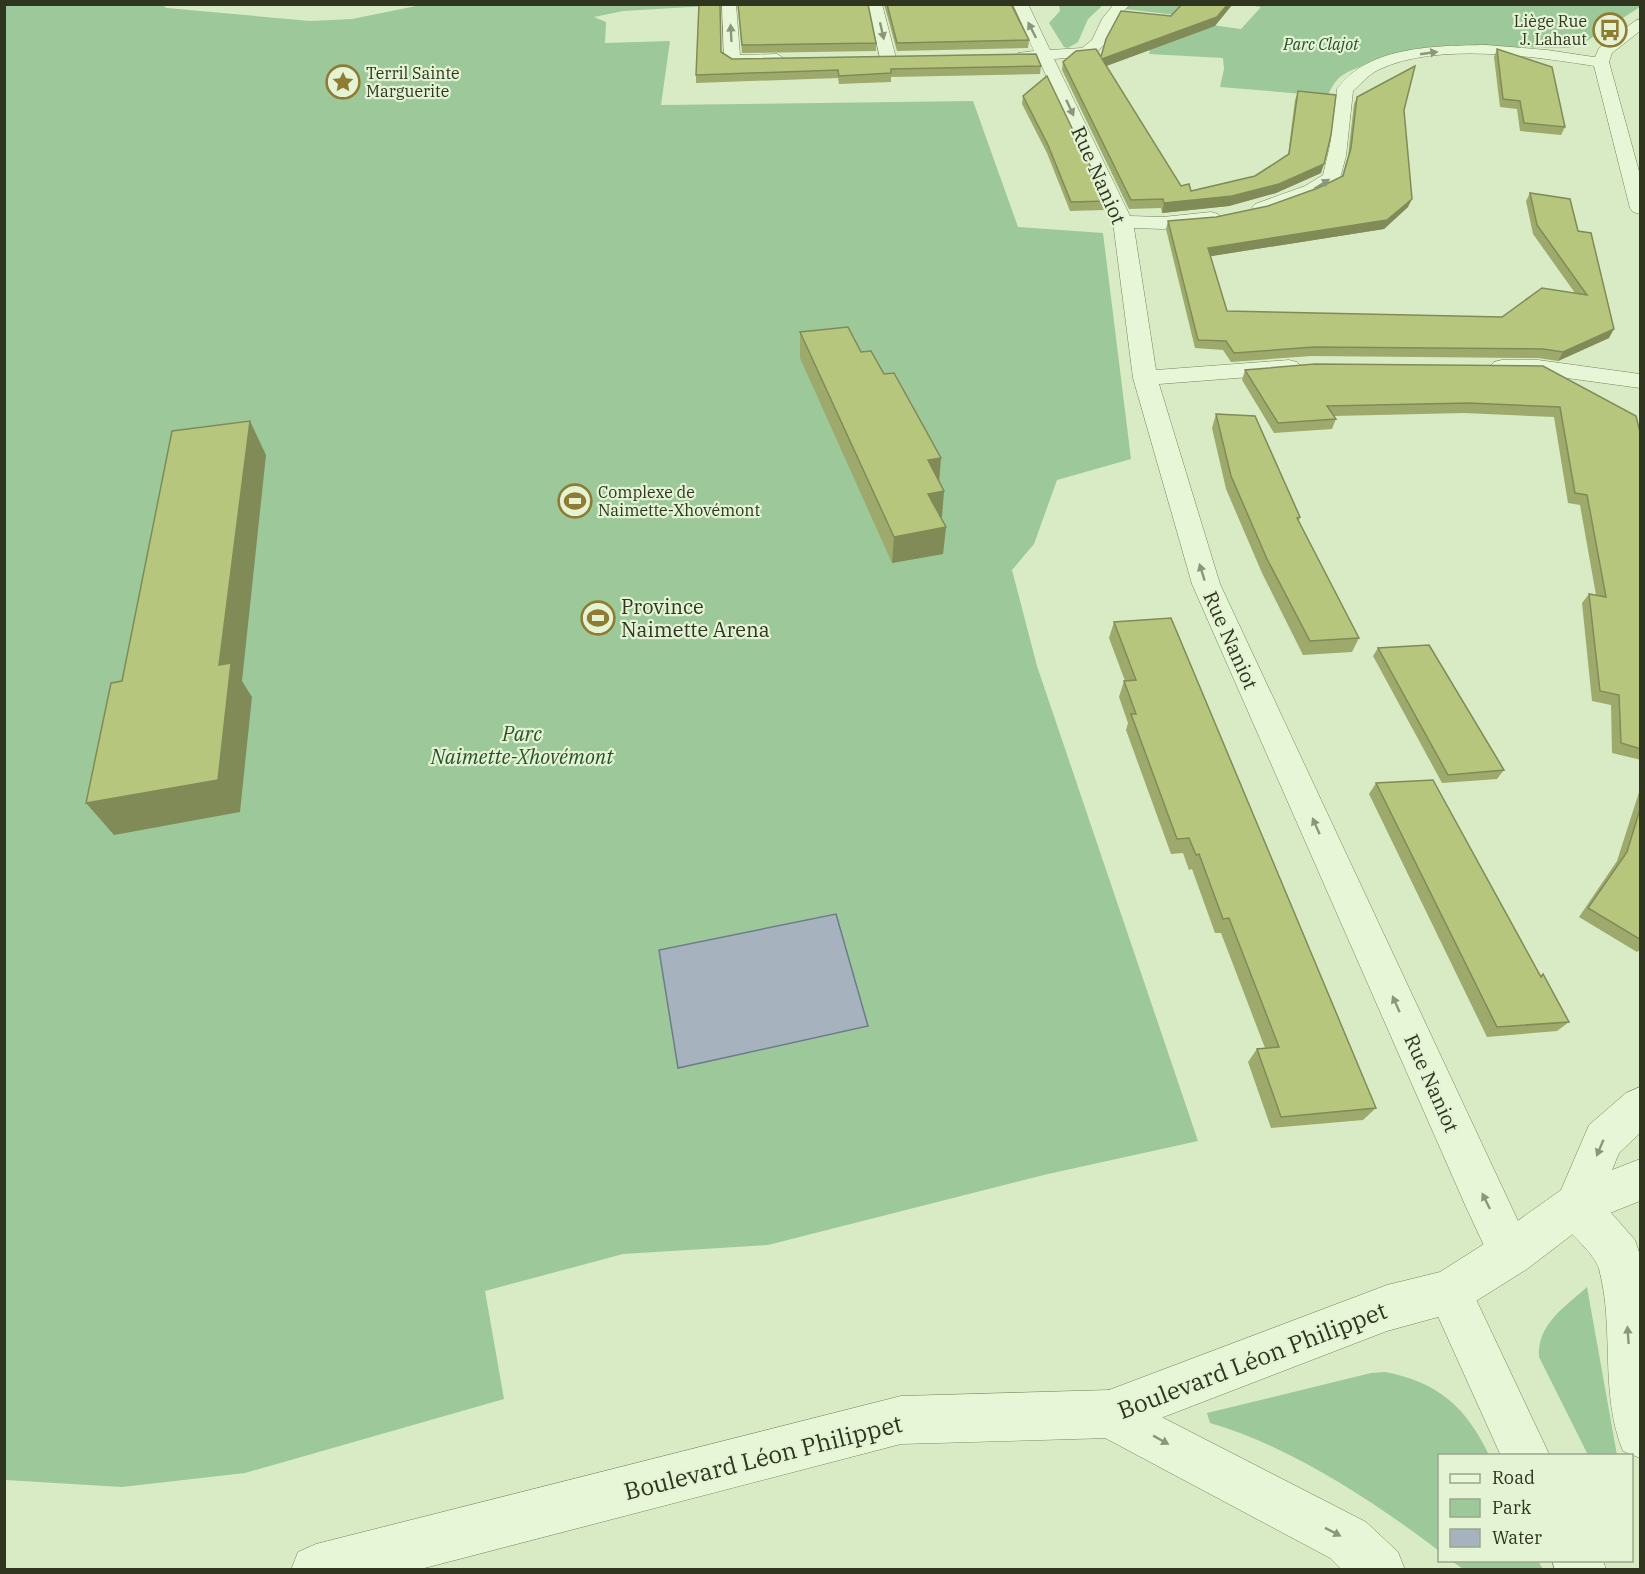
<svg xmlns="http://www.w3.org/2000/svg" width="1645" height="1574" viewBox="0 0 1645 1574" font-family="'IBM Plex Serif',serif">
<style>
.green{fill:#9dc899}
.water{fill:#a6b2be;stroke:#6e7b8c;stroke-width:1.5}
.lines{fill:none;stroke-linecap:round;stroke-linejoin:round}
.minor-casing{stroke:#77845c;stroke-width:1}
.tertiary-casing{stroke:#77845c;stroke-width:1}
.minor{fill:#e7f6d7;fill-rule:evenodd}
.tertiary{fill:#e7f6d7;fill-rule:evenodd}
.wall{fill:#9daa6c}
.shaded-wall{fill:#808b58}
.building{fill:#b7c67d;stroke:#808b58;stroke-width:1.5}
.oneway{fill:#8b967b}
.labels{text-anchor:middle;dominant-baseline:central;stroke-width:4.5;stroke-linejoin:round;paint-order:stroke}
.far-poi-label{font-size:16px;fill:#2f351f;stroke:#e3f3d4;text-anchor:start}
.far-park-label{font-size:16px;font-style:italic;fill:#275029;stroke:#e3f3d4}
.street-label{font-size:20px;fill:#2f351f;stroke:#e3f3d4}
.poi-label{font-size:20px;fill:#2f351f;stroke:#e3f3d4;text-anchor:start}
.park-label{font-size:20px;font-style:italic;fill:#275029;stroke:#e3f3d4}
.near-street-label{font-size:24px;fill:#2f351f;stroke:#e3f3d4}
</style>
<rect width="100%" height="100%" fill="#d8ebc5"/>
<g class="green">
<path d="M426,4L724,5L623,11L594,17L606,22L605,43L670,41L661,105L973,101L1018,227L1103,233L1131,459L1057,480L1034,544L1012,570L1037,666L1198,1141L1048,1174L768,1245L623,1254L485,1291L504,1399L245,1473L122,1487L5,1480V5H161L167,8L310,21L352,19Z"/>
<path d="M1059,5H1103L1088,19L1078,42L1068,48L1064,47L1049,23L1060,11Z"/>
<path d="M1129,5H1188L1194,17L1124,9Z"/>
<path d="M1247,5H1640V7L1579,46L1567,48C1501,48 1438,41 1374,62C1362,66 1349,70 1340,77C1334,82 1330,91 1327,96L1220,87L1224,69L1223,58L1149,54L1156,22L1175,20L1241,29L1261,7Z"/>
<path d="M1587,1287L1617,1455H1588L1539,1357C1537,1324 1565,1307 1587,1287Z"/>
<path d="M1385,1372C1438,1382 1466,1407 1489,1455L1440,1456L1439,1551C1375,1502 1288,1445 1210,1423L1207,1413L1371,1373Z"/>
<path d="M1452,1561H1538L1543,1569H1463Z"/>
</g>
<path class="water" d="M836,914L868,1026L678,1068L659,950Z"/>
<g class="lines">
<defs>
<g id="minor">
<path d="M722,4H736L740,55L777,54L785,59L783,62L726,63L724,60Z"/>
<path d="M868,4H882L896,58L894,61L888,63L880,58Z"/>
<path d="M1013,4H1028L1050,50L1082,48L1092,40L1102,19L1114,4H1130L1116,20L1104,45L1092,56L1054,59L1130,216L1163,217L1211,212L1218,214L1221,218L1218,222L1211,224L1163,229L1134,228L1156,370L1289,360L1297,362L1301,367L1297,372L1289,374L1159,384L1220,584L1533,1253L1527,1269L1511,1275L1495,1269L1466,1207L1192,584L1133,378L1113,222L1039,60L1024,61L1016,56L1018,53L1034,51Z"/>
<path d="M1486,45L1547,50L1607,59L1609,62L1601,67C1538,57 1437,41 1378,70C1368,75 1361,84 1353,91L1346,156L1339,182C1321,193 1275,217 1255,212L1252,208L1255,204L1305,186L1323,175L1330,145L1337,89C1369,45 1437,46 1486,45Z"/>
<path d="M1502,360H1538L1640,374V388L1538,374L1494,372L1490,367L1494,362Z"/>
<path d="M1576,1184L1591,1190L1635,1240L1640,1255V1458L1623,1451C1599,1393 1615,1328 1599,1269C1595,1254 1571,1235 1562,1222C1559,1217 1557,1211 1555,1205L1561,1190Z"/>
<path d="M1449,1270L1465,1276L1550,1456H1501L1427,1292L1433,1276Z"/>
<path d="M1109,1390L1366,1522L1398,1552L1405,1570H1342L1330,1558L1092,1431L1085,1414L1092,1397Z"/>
<path d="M1552,1560H1603L1606,1570H1555Z"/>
</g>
<g id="tertiary">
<path d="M1640,19V31L1612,53L1609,62L1640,175V214L1633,212L1630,208L1593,62L1599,48L1635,21Z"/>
<path d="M1640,1087V1133L1619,1153L1612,1170L1640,1159V1201L1590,1221L1527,1269L1465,1308L1449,1314L1387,1331L1109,1438L901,1444L417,1570H291L298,1552L316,1544L901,1396L1109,1390L1387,1285L1440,1272L1495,1237L1561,1190L1589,1125L1626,1093Z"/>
</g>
</defs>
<use href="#minor" class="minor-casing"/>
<use href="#tertiary" class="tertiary-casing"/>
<use href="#minor" class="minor"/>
<use href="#tertiary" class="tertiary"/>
</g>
<g class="wall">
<path d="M738,4L876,43V51L742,53Z"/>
<path d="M884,4H1011L1029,40L1028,48L897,51Z"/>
<path d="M1215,26L1106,66L1181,186L1191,191L1255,176L1288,155L1295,100L1298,91L1321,173L1276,193L1229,206L1162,213L1161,208L1129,209L1062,70L1063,62L1101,57Z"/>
<path d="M1497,49L1565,127L1561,135L1520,131L1517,109L1500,107L1494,57Z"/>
<path d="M722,52L732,59L1041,66L1040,74L891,77V82L839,84L838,78L696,83V75Z"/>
<path d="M1023,96L1107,201L1105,210L1070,211L1047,153L1022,104Z"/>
<path d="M1357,97L1404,110L1408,207L1384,229L1210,256L1227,311L1502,317L1575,293L1533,234L1526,201L1530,193L1578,231L1609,338L1558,361L1538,358L1311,356L1231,362L1223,350L1195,348L1166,229L1168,221L1216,217L1268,206L1318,188L1342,176L1348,156L1354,104Z"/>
<path d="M800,332L861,352L939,481L942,517L941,518L946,527L943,554L892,563L800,358Z"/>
<path d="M1543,366L1641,436V760L1612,753L1611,705L1592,701L1582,603L1589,594L1596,595L1580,505L1568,503L1554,417L1464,413L1334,416L1336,419L1332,429L1274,433L1242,380L1245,370Z"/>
<path d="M1216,414L1300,517L1299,521L1359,638L1352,652L1303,655L1262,573L1226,489L1212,428Z"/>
<path d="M1114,622L1376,1108L1363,1120L1271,1128L1248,1062L1257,1049L1265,1048L1221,933H1215L1192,869L1189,870L1183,853L1171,854L1126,730L1128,723L1119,697L1124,681H1125L1109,638Z"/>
<path d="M1378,648L1504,770L1497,779L1442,783L1373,656Z"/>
<path d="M1376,783L1540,976L1543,974L1569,1022L1557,1031L1487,1037L1369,794Z"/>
<path d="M1641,786V949L1637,952L1579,917L1617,861Z"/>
</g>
<g class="shaded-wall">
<path d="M1228,4H1233L1215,26L1101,68L1102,59Z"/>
<path d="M1324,164L1321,173L1276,193L1229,206L1162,213L1164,203Z"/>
<path d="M1412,199L1408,207L1384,229L1206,257L1208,248Z"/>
<path d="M1614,329L1609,338L1558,361L1563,352Z"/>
<path d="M250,421L266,455L242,681L252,697L240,812L114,835L86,803L219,665Z"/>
<path d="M941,458L939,484L928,460Z"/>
<path d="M944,491L942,517L926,520L928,494Z"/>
<path d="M946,527L943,554L892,563L894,537Z"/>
</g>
<g class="building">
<path d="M699,4H720L721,52L732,59L1036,54L1041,66L891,69V73L839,76L838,70L696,75Z"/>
<path d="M738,4H868L876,43L742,45Z"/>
<path d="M887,4H1011L1029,40L897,43Z"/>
<path d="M1182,4H1228L1217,17L1102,59L1181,186L1189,184L1191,191L1255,176L1289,154L1298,91L1336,95L1331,135L1324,164L1279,184L1232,196L1164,203L1163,199L1131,200L1063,62L1076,51L1096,49L1101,57L1106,39L1121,11L1171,16Z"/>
<path d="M1497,49L1552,67L1565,127L1524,123L1520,101L1503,99Z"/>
<path d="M1415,66L1404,110L1412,199L1387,220L1208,248L1227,311L1502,317L1542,288L1587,295L1537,225L1530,193L1570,199L1578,231L1591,233L1614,329L1563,352L1543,349L1314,347L1234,353L1226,341L1198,340L1168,221L1216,217L1268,206L1318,188L1343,176L1351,148L1357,97Z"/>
<path d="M1047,76L1107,201L1071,202L1048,145L1023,96Z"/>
<path d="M848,327L861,352L871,351L884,374L894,373L941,458L928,460L944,491L928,494L946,527L894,537L800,332Z"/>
<path d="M1315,364L1543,366L1636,416L1641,436V749L1621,743L1619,695L1600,691L1589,594L1606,597L1587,495L1575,493L1560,407L1469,403L1327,406L1336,419L1278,423L1245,370Z"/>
<path d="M1216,414L1255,416L1300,517L1297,518L1359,638L1310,641L1267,559L1231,476Z"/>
<path d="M250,421L219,665L231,663L218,780L86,803L111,683L122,681L172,431Z"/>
<path d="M1171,618L1376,1108L1281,1117L1257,1049L1279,1047L1229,918L1223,919L1199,854L1196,855L1189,838L1177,839L1131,714H1136L1124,681L1136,680L1114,622Z"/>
<path d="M1429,645L1504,770L1448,775L1378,648Z"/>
<path d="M1433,780L1541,977L1543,974L1569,1022L1497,1027L1376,783Z"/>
<path d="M1641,806V940L1588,908L1627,852Z"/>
</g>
<defs><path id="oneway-solid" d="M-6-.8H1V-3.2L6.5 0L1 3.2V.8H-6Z" transform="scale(1.5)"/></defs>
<g class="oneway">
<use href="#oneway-solid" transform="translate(1032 30) rotate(-117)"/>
<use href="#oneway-solid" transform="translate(882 31) rotate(77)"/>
<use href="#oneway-solid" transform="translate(731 33) rotate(-93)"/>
<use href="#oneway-solid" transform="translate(1429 53) rotate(-8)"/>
<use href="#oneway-solid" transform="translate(1070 108) rotate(65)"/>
<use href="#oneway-solid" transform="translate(1322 184) rotate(-32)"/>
<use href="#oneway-solid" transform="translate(1202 572) rotate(-107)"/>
<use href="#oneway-solid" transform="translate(1316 826) rotate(-114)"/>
<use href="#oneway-solid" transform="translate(1396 1004) rotate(-114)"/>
<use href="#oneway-solid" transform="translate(1600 1148) rotate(113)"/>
<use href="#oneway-solid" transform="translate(1486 1201) rotate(-116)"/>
<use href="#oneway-solid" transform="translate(1628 1335) rotate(-94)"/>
<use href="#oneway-solid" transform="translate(1161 1440) rotate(29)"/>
<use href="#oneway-solid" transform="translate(1333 1532) rotate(27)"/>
</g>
<defs>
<symbol id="bus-ring" viewBox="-11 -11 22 22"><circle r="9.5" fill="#e3f3d4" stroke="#8f7b31" stroke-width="1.5"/><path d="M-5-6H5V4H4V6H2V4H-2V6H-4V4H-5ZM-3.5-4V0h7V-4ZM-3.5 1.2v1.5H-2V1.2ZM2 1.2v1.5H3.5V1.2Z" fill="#8f7b31"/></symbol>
<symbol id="sight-ring" viewBox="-11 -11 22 22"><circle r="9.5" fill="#e3f3d4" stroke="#8f7b31" stroke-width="1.5"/><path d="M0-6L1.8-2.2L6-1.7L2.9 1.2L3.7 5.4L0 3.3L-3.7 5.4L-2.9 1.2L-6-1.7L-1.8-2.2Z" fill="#8f7b31"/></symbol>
<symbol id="stadium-ring" viewBox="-11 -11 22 22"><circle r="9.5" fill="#e3f3d4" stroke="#8f7b31" stroke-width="1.5"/><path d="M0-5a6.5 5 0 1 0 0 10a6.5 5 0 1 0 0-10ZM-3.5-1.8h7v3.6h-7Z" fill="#8f7b31"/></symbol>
</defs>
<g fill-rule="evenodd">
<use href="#bus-ring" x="1591" y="11" width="38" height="38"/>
<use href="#sight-ring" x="324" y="63" width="38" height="38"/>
<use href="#stadium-ring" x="556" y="482" width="38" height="38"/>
<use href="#stadium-ring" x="579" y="599" width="38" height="38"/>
</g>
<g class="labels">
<g class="far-poi-label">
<text x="1587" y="21" text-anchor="end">Liège Rue<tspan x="1587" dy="18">J. Lahaut</tspan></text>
<text x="366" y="73">Terril Sainte<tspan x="366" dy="18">Marguerite</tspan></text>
<text x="598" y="492">Complexe de<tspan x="598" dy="18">Naimette-Xhovémont</tspan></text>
</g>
<g class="far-park-label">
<text x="1321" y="44">Parc Clajot</text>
</g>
<g class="street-label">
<text transform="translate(1099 175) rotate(66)">Rue Naniot</text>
<text transform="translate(1231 640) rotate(66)">Rue Naniot</text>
<text transform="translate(1432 1083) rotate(66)">Rue Naniot</text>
</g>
<g class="poi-label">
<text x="621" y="606">Province<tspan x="621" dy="23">Naimette Arena</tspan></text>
</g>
<g class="park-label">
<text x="522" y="733">Parc<tspan x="522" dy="23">Naimette-Xhovémont</tspan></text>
</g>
<g class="near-street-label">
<text transform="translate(1252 1360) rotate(-21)">Boulevard Léon Philippet</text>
<text transform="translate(763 1457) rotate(-14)">Boulevard Léon Philippet</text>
</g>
</g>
<rect width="1645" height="1574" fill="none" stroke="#2f351f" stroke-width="12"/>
<rect x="1438" y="1454" width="195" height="108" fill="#e3f3d4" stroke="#9ba78c" stroke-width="1.5"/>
<rect x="1450" y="1474" width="30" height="9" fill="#e7f6d7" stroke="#9ba78c" stroke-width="1.5"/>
<text x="1492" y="1484" font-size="18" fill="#2f351f">Road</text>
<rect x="1450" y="1499" width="30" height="18" fill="#9dc899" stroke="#9ba78c" stroke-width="1.5"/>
<text x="1492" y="1514" font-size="18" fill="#2f351f">Park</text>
<rect x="1450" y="1529" width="30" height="18" fill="#a6b2be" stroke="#9ba78c" stroke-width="1.5"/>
<text x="1492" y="1544" font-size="18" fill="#2f351f">Water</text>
</svg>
